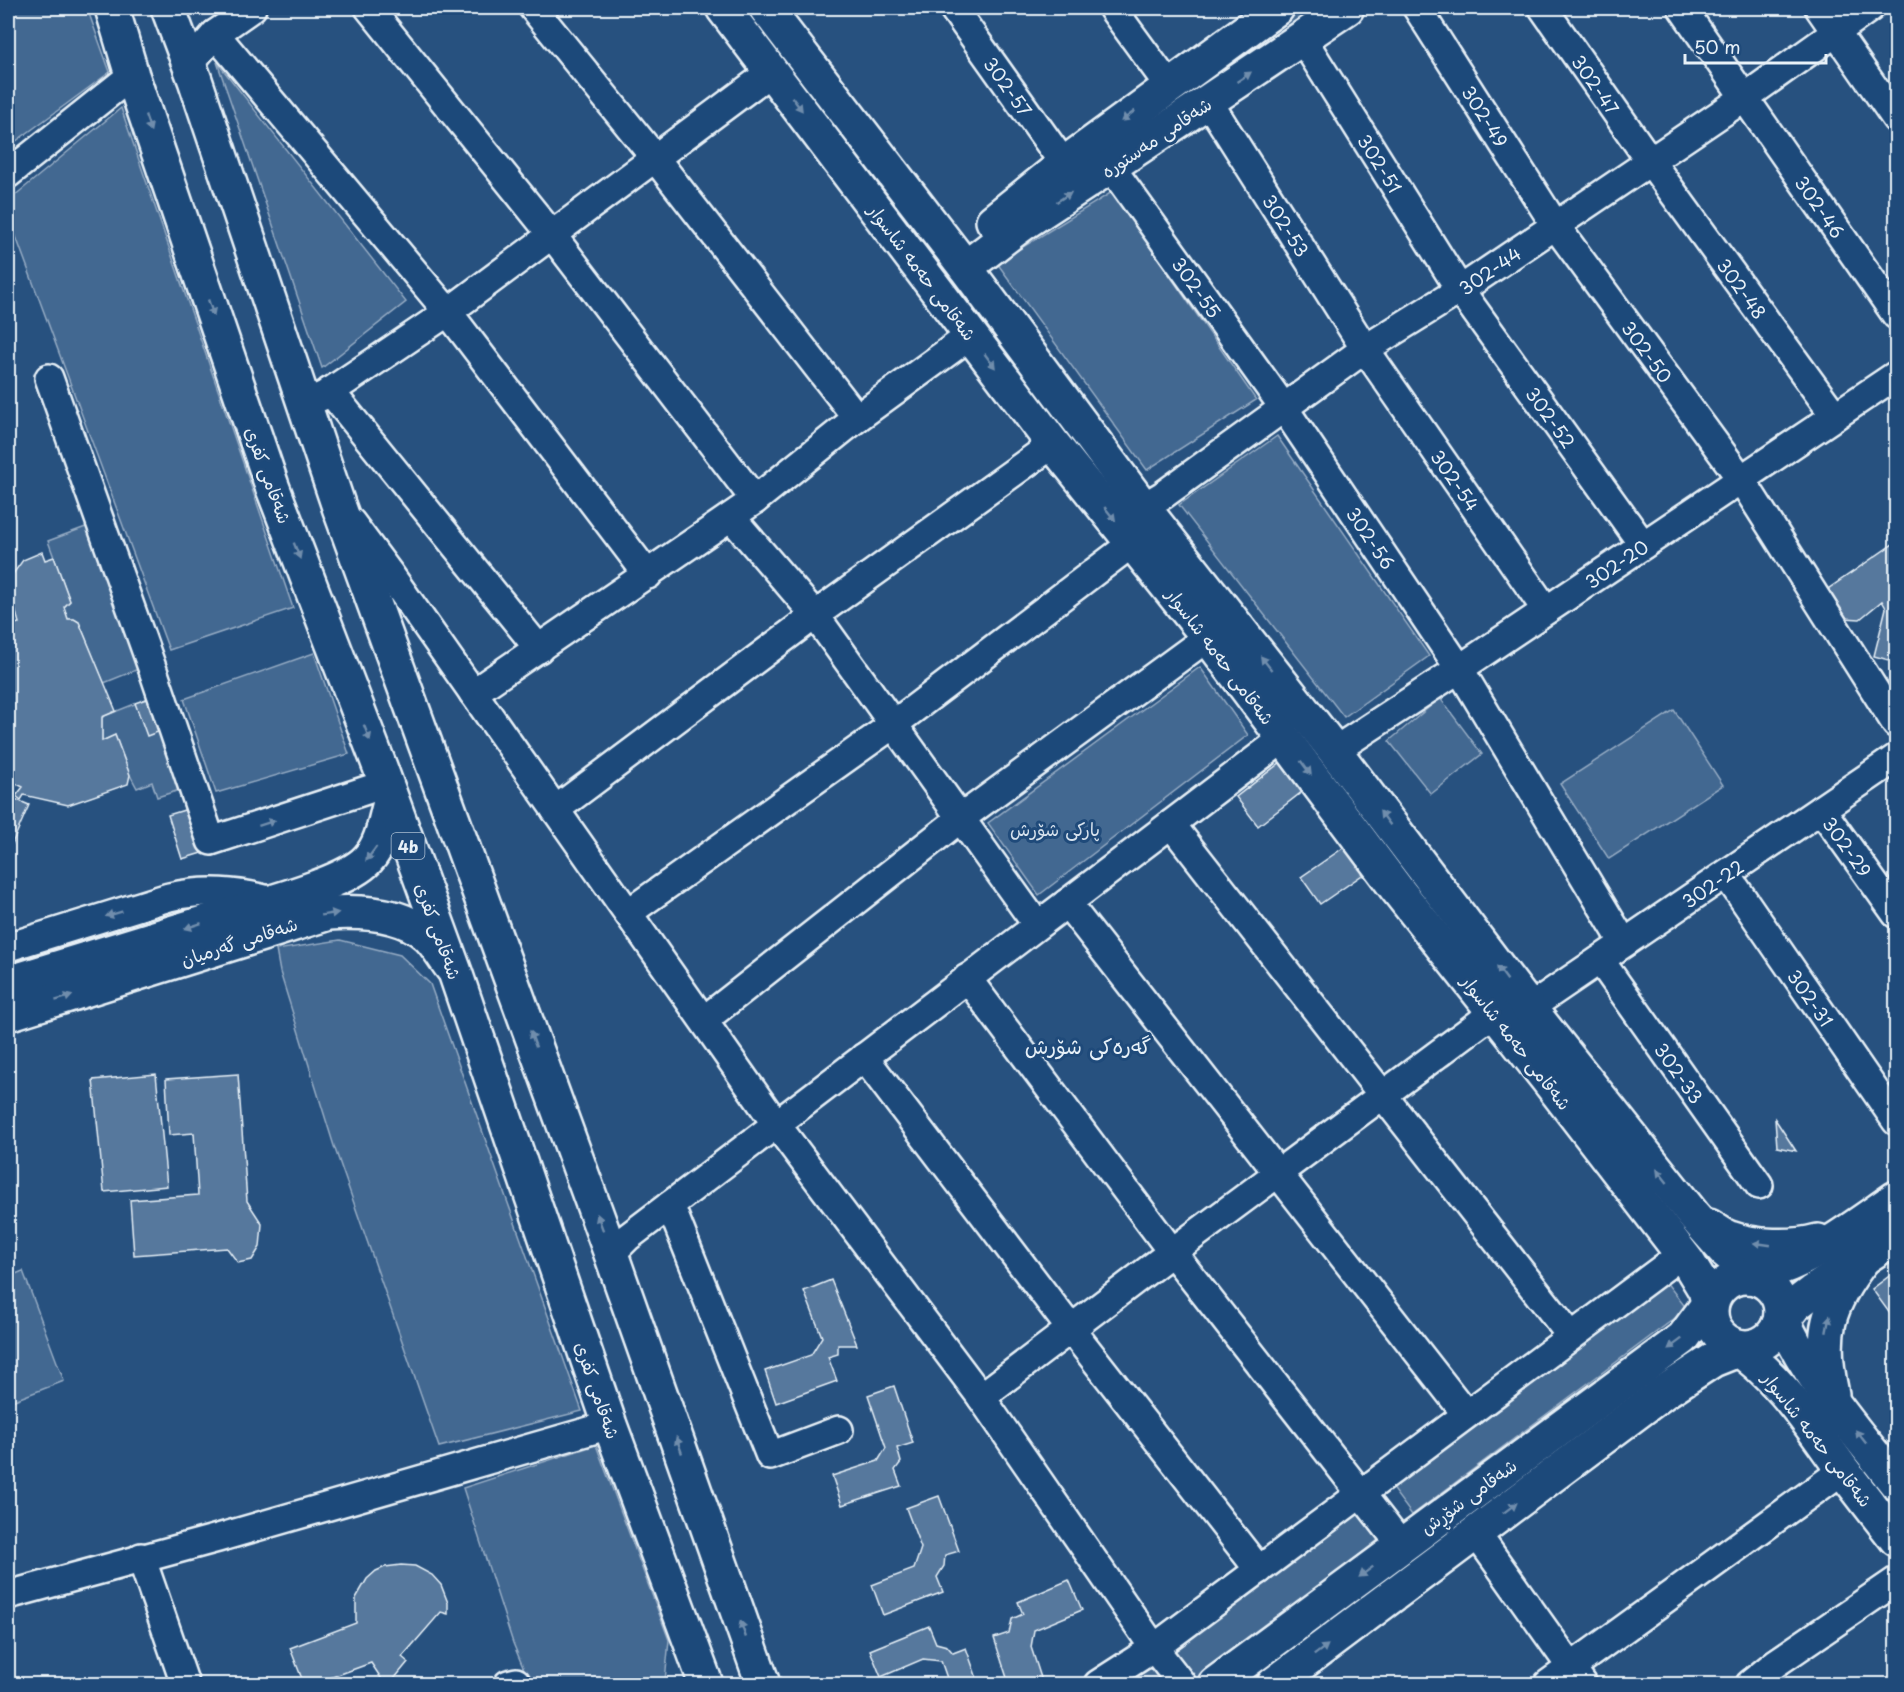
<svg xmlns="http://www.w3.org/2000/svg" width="1904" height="1692" viewBox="0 0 1904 1692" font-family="'Playpen Sans','Playpen Sans Arabic',sans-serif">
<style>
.green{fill:#436891;stroke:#96acc4;stroke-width:1.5}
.building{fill:#57789d;stroke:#e8f1f8;stroke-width:1.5}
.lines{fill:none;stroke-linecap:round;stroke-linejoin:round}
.minor-casing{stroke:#e8f1f8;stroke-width:32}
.major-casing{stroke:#e8f1f8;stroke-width:38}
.highway-casing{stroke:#e8f1f8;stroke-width:38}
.minor{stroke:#1f4a7a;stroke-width:27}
.major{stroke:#1f4a7a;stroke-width:33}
.highway{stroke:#1f4a7a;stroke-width:33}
.oneway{fill:#6f8dac}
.labels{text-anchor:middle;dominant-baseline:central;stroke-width:6;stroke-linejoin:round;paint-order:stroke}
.shield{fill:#1f4a7a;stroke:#acbfd2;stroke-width:1.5}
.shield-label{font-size:16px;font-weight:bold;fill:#e8f1f8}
.street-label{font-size:18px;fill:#e8f1f8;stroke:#1f4a7a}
.park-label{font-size:18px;fill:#d8e3ee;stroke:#1f4a7a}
.quarter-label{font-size:21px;fill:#e8f1f8;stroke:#1f4a7a}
</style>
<rect width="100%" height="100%" fill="#27517f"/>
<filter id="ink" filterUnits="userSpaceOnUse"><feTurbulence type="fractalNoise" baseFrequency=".0167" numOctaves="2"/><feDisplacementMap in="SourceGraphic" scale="12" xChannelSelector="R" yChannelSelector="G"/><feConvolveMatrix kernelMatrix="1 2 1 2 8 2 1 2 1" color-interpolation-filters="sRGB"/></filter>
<g filter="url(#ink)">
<g class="green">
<path d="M8,8H87L110,72L8,147Z"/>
<path d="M1291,8H1324L1079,177Z"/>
<path d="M217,62L406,302L322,368Z"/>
<path d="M121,108L293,608L169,650L8,215V201Z"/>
<path d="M1112,192L1256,400L1147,470L997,263Z"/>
<path d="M1277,436L1429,656L1344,717L1179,505Z"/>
<path d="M91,525L141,668L104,683L79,622L74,619H68L64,607L70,601L48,541Z"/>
<path d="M314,653L349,754L216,793L184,699Z"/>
<path d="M1200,667L1248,735L1039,895L988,823Z"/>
<path d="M152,697L183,789L157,797L152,782L137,788L130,775L115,735L102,741V717Z"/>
<path d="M1440,698L1482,754L1431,794L1389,741Z"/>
<path d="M1674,710L1723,785L1609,859L1560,784Z"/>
<path d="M340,940L400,955L430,984L582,1411L439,1447L334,1146L280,972L276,950Z"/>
<path d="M23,1271L64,1381L12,1401L8,1390V1277Z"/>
<path d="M1662,1277L1687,1309L1412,1515L1388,1483Z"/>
<path d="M596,1445L669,1640L665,1681L666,1684H530L513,1643L463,1488Z"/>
<path d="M1356,1508L1378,1540L1198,1683L1172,1649Z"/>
<path d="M1153,1661L1171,1684H1120Z"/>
</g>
<g class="building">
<path d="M1896,542V662L1874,656L1886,608L1882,601L1860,619L1844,618L1825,591Z"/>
<path d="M42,552L45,560L54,557L70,601L64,607L68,619H74L79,622L116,711L102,717V741L115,735L130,775L128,784L68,805L24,795L21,800L16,796L23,787L17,784L14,789L8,786V626L19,623L8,584V576L13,574L23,560Z"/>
<path d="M149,698L160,731L147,736L135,703Z"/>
<path d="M1281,762L1303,791L1258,826L1236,797Z"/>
<path d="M8,796L29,805L8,853Z"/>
<path d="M191,808L205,852L182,859L168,815Z"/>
<path d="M1346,846L1365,873L1320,904L1301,877Z"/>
<path d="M156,1074L167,1186L104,1192L93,1080Z"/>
<path d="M238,1074L247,1201L262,1224L260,1247L252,1260L238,1263L227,1248L134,1255L130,1200L198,1195L194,1133L169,1135L166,1079Z"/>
<path d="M1775,1119L1796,1151L1777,1147Z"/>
<path d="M1896,1271V1322L1872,1289Z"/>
<path d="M831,1280L857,1345H838V1354L828,1357L837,1381L776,1403L765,1371L811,1355L822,1337L804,1291Z"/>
<path d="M894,1386L913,1443L897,1448L901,1462L895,1470L901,1486L842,1505L832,1476L878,1461L886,1448L868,1395Z"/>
<path d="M939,1496L959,1551L945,1555L944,1566L937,1577L943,1592L883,1615L872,1585L914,1569L921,1548L906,1508Z"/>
<path d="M401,1565L415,1566L432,1575L441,1585L448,1603V1614L441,1612L402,1657L408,1662L390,1684L385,1679L383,1681L371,1663L313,1684H304L290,1648L356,1623V1598L367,1579L376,1571L385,1567Z"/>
<path d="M1069,1580L1082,1610L1034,1630L1031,1647L1043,1684H1009L994,1638L1009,1633L1012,1619L1023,1614L1018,1602Z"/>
<path d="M929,1626L936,1643L947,1646L953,1653L966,1648L979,1684H949L941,1661L923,1659L881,1677L870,1650Z"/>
</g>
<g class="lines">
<defs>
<g id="minor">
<path d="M369,8L552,235L755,500"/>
<path d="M533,8L655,158L857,418"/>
<path id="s1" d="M953,8L1064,164"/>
<path d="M1112,8L1169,86"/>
<path id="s2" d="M1417,8L1555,225L1741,479L1896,724"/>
<path id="s3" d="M1543,8L1650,161L1835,416"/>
<path id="s4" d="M1682,8L1896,315"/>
<path d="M1819,8L1896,119"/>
<path d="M215,34L448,312L648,575"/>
<path id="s5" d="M1302,38L1460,290L1643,545"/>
<path d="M188,65L215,34L252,8"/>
<path id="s6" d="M1208,101L1365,349L1546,610"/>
<path id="s7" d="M1111,167L1284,408L1459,668L1624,943"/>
<path d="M8,174L132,75"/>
<path d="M49,378L155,676L211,841L385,784"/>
<path d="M330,391L539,649"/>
<path d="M304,404L325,395L448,312L772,71"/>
<path id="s8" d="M1143,507L1163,495L1365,349L1460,290L1744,98L1870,8"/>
<path d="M731,517L815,615L1037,925"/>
<path d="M351,522L389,573L776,1124L981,1397L1154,1648L1182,1684"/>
<path d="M473,693L755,500L857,418L960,343L969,334"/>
<path id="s9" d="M1334,751L1468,663L1896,375"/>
<path id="s10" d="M1821,809L1896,914"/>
<path d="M555,810L815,615L1053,444"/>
<path d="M1171,824L1571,1336"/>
<path id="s11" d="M1726,874L1896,1121"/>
<path d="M1067,903L1466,1414"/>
<path d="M628,913L894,724L1122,551L1131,541"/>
<path d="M8,947L169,897C205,889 237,891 273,901"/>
<path id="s12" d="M1600,960L1759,1185"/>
<path d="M967,978L1172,1252L1401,1545"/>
<path id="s13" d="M1529,1008L1896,758"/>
<path d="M704,1020L961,818L1208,637"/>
<path d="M864,1057L1070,1328L1259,1570"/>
<path d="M670,1205L770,1456L839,1430"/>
<path d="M611,1254L628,1237L1284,738"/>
<path d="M981,1397L1172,1252L1481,1022L1491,1010"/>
<path d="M1476,1533L1583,1684"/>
<path d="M141,1557L185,1684"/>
<path d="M8,1595L218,1538L610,1425"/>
<path d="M508,1684L516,1682V1684"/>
<path d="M1098,1684L1154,1648L1682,1254"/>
<path d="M1548,1684L1843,1470"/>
<path d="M1750,1684L1776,1663L1896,1581"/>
</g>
<g id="major">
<path d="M723,8L1053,444L1208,637L1396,888L1547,1079L1688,1262L1705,1290L1710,1310"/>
<path d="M766,8L965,267L1143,507L1331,746L1529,1008L1694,1216L1725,1251L1759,1279"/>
<path d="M993,221L1064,164L1277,8"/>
<path d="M965,267C987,253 1006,235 1027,221C1135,151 1241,79 1347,8"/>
<path d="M8,983C85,960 162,936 239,912C270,902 348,882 368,859C383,843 385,819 391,799"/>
<path d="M8,1014L329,913C360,911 402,913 427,935C436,943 444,958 452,968"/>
<path d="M1709,1226C1716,1230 1723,1236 1730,1238C1754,1247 1793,1248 1818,1241"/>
<circle cx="1746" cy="1312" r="35"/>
<path d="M1748,1277C1759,1274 1770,1272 1780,1268C1820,1254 1861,1222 1896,1198"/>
<path d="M1781,1315C1806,1376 1856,1431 1896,1483"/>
<path d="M1778,1326L1795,1305L1812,1292L1896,1237"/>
<path d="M1732,1345C1779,1375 1810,1425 1842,1469C1860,1493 1878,1516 1896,1539"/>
<path d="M1832,1394C1819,1335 1826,1306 1864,1258"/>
<path d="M1215,1684L1683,1338L1712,1299"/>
<path d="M1274,1684L1664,1392L1713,1360L1743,1348"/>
</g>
<g id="highway">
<path d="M112,8L132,75L272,486L380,767L455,972L610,1425L706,1684"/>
<path d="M168,8L195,80L339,507L611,1254L763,1684"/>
</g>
</defs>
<use href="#minor" class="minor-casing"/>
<use href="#major" class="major-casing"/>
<use href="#highway" class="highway-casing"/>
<use href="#minor" class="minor"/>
<use href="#major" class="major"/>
<use href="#highway" class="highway"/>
</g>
<defs><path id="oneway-solid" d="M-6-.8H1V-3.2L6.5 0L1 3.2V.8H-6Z" transform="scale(1.5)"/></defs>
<g class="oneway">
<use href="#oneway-solid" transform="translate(1244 77) rotate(-34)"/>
<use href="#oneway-solid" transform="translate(797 104) rotate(53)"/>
<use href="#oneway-solid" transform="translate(1128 116) rotate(143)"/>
<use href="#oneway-solid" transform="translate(148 123) rotate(71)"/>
<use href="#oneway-solid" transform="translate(1064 197) rotate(-33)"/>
<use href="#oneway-solid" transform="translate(211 308) rotate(71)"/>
<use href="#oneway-solid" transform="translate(990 361) rotate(53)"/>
<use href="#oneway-solid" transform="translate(1110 514) rotate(51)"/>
<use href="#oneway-solid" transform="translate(297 551) rotate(69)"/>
<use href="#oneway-solid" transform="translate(1266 663) rotate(-128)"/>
<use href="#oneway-solid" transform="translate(367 733) rotate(69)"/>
<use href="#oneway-solid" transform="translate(1306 768) rotate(53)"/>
<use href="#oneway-solid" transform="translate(1385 818) rotate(-127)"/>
<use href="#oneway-solid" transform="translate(267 823) rotate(-18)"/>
<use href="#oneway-solid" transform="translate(371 854) rotate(127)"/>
<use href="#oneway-solid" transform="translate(114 914) rotate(163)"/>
<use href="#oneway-solid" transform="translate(330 914) rotate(-9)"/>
<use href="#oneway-solid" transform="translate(193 926) rotate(162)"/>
<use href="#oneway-solid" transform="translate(1502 973) rotate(-127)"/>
<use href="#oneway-solid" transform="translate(64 998) rotate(-17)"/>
<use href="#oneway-solid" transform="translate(533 1039) rotate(-110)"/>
<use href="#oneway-solid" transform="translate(1662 1176) rotate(-128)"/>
<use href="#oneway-solid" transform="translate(600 1222) rotate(-110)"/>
<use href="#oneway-solid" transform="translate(1762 1244) rotate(-172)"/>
<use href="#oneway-solid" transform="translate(1828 1324) rotate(-79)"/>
<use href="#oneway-solid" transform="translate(1675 1344) rotate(143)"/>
<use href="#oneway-solid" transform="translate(1861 1437) rotate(-128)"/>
<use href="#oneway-solid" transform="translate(679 1445) rotate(-109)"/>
<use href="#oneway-solid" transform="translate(1510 1508) rotate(-37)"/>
<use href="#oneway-solid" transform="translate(1366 1572) rotate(143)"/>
<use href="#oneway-solid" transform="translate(743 1629) rotate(-109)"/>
<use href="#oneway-solid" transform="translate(1321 1650) rotate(-37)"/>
</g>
</g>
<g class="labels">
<rect class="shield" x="391.5" y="833" width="33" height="26" rx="4.5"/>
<g class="shield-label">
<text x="408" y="846">4b</text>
</g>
<g class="street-label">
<text stroke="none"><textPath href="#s3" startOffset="93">302-47</textPath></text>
<text stroke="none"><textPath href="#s1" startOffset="96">302-57</textPath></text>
<text stroke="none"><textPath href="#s2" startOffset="128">302-49</textPath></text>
<text transform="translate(1156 137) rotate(-34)">شەقامی مەستورە</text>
<text stroke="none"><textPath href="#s5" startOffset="148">302-51</textPath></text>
<text stroke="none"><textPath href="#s4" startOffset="242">302-46</textPath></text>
<text stroke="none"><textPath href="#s6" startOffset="147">302-53</textPath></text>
<text stroke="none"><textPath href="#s8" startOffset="420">302-44</textPath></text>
<text transform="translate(923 272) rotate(53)">شەقامی حەمە شاسوار</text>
<text stroke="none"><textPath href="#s7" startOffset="148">302-55</textPath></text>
<text stroke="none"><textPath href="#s3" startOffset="344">302-48</textPath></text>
<text stroke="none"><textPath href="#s2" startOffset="414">302-50</textPath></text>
<text stroke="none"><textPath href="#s5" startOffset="454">302-52</textPath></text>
<text transform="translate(269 475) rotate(70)">شەقامی کفری</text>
<text stroke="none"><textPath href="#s6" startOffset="453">302-54</textPath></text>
<text stroke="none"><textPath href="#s7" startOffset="453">302-56</textPath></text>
<text stroke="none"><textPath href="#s9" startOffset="339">302-20</textPath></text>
<text transform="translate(1221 656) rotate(53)">شەقامی حەمە شاسوار</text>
<text stroke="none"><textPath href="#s10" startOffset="46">302-29</textPath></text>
<text stroke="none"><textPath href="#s13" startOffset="222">302-22</textPath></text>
<text transform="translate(439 931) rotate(70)">شەقامی کفری</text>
<text transform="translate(239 941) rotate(-18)">شەقامی گەرمیان</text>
<text stroke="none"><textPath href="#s11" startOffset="150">302-31</textPath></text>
<text transform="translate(1517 1042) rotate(52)">شەقامی حەمە شاسوار</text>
<text stroke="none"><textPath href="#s12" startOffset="138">302-33</textPath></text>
<text transform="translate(598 1390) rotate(71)">شەقامی کفری</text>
<text transform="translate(1818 1439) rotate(52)">شەقامی حەمە شاسوار</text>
<text transform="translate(1468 1496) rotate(-36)">شەقامی شۆڕش</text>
</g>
<g class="park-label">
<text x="1055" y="828">پارکی شۆرش</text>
</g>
<g class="quarter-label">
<text x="1088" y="1045">گەرەکی شۆرش</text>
</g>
</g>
<rect width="1904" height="1692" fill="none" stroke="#1f4a7a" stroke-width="30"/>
<rect x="15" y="15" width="1874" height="1662" fill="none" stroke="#e8f1f8" stroke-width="2" filter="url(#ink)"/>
<path d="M1685 54v9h141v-9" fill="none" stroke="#e8f1f8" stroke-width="3"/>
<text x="1694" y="54" font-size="18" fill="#e8f1f8" stroke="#1f4a7a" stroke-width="4.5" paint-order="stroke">50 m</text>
</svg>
